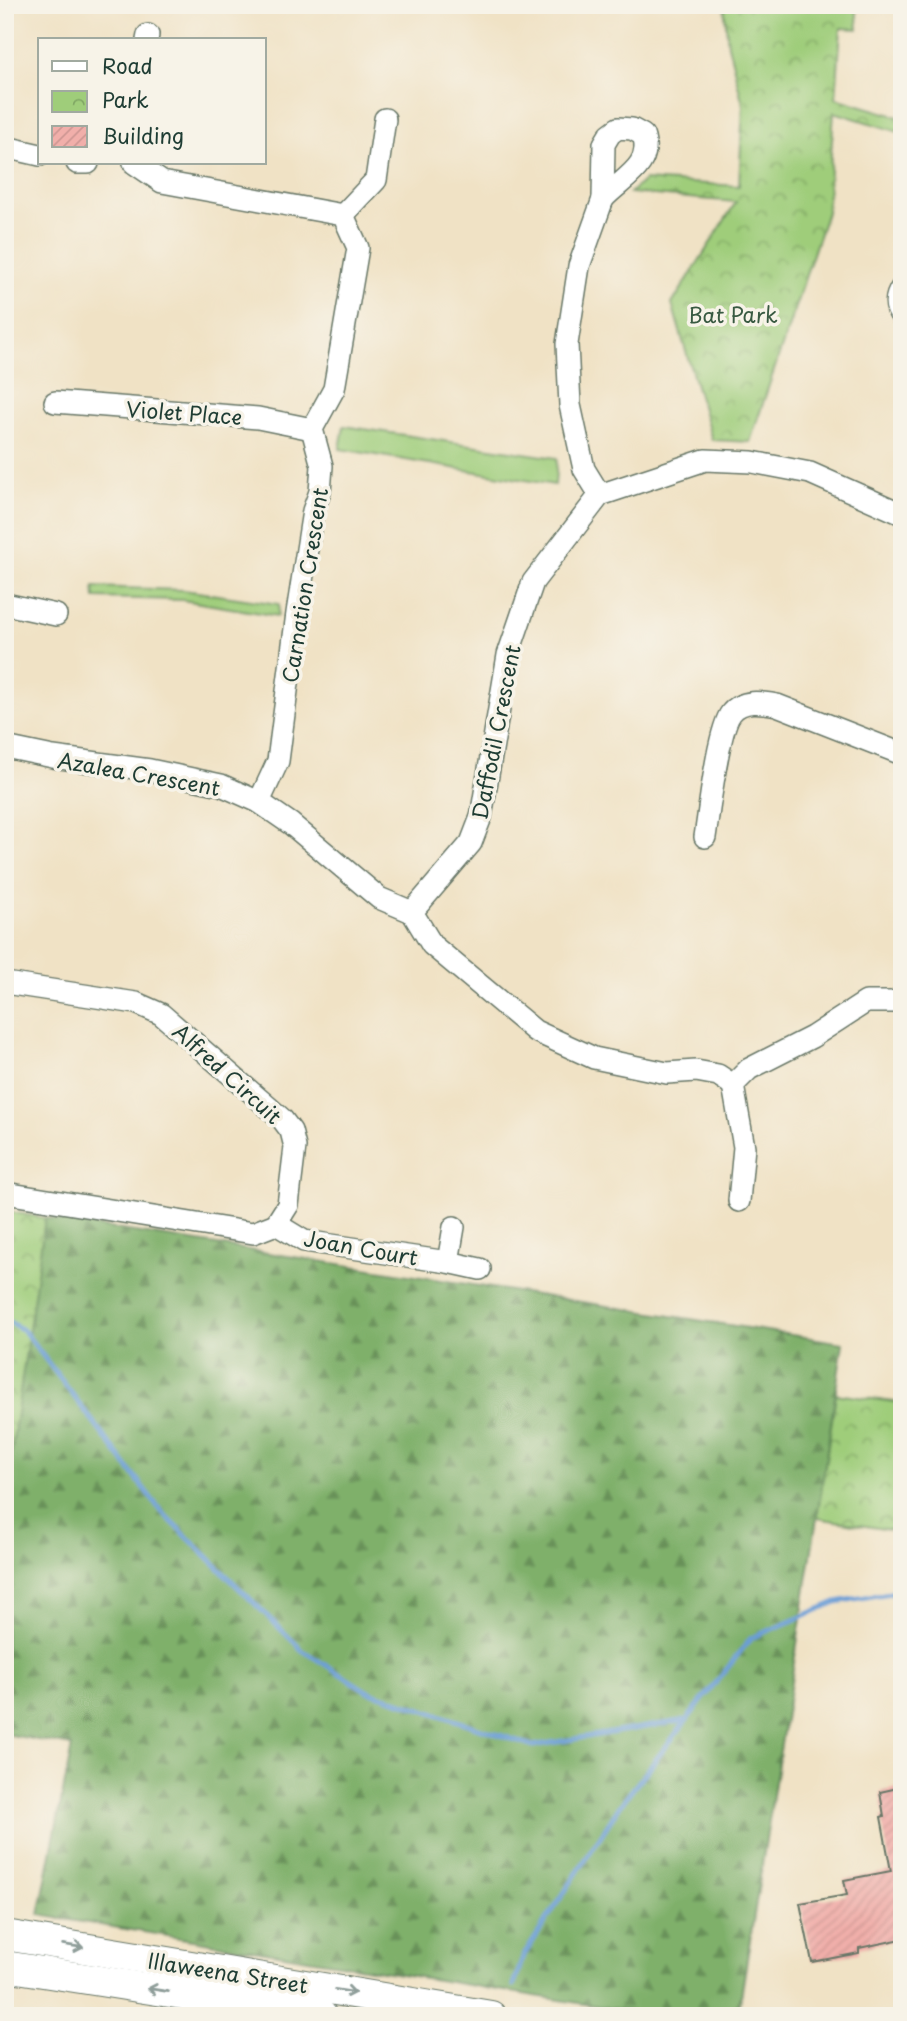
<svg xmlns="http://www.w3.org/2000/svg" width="907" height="2021" viewBox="0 0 907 2021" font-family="'Playpen Sans',sans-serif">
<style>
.grass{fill:#9fcd7a;stroke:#5f8557;stroke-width:2}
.forest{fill:url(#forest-firs);stroke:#4f764f;stroke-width:2}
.park{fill:url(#park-crowns);stroke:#5f8557;stroke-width:2}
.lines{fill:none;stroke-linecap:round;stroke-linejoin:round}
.stream{stroke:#6a9ed6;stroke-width:5}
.building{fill:url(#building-hatch)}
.street-casing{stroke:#687767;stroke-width:24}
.secondary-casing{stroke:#687767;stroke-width:32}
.street{stroke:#fff;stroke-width:21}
.secondary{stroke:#fff;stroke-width:30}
.oneway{stroke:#8f9e9a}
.labels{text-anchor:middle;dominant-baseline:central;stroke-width:7;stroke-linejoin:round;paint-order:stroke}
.park-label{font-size:21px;fill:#395a42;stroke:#f7f3e8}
.street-label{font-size:21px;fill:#1f3d34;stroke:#f7f3e8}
</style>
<defs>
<pattern id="forest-firs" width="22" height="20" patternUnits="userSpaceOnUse" patternTransform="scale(1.75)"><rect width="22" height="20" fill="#7fb06a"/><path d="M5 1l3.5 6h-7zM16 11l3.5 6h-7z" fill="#679058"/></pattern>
<pattern id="park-crowns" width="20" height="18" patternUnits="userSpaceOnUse" patternTransform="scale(1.75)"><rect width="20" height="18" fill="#9fcd7a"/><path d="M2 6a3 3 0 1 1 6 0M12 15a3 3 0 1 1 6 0" fill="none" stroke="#81a865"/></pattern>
<pattern id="building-hatch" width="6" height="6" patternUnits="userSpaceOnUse" patternTransform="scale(1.75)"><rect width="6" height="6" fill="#f1afaa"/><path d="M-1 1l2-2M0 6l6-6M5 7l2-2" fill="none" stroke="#ce9793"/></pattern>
</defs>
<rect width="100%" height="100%" fill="#f7f3e8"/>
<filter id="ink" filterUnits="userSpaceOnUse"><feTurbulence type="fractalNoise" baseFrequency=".0143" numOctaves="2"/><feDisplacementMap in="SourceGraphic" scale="14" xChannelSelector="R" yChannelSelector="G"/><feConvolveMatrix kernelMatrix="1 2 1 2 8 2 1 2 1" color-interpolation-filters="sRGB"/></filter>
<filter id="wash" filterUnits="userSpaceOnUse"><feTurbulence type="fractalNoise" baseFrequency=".00686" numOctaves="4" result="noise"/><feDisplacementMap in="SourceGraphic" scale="28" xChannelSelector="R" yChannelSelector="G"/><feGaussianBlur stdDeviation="1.57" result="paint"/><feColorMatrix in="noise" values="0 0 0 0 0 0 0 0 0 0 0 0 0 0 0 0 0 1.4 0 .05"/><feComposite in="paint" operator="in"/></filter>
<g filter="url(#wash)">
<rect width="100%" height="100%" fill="#f0e2c5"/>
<g class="grass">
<path d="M344,426L557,458L555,485L340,449Z"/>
<path d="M94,587L184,590L279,604L278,616L182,600L95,598Z"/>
</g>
<path class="forest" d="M45,1218L843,1343L817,1518L738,2016H658L39,1915L72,1746L5,1734V1496Z"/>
<g class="park">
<path d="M724,5H856L858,29L841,28L836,98L902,118V133L834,112L827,212L750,442L712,440L672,304L736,202L630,193L644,180L739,186L743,104L728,45Z"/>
<path d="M5,1211L45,1218L5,1496Z"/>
<path d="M836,1394L902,1403V1532L817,1518Z"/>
</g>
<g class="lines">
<g class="stream">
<path d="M5,1319L24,1331L161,1511L302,1650L367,1691L533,1746L687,1720"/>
<path d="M514,1985L523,1957L621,1804L751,1638L836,1602L902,1591"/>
</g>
</g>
<g id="blocks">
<path class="building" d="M902,1787V1939L859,1948V1953L812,1962L800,1903L847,1895L844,1880L891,1871L881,1817L884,1816L880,1792Z"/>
</g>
</g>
<g filter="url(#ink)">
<use href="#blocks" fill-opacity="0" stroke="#687767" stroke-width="2"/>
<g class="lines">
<defs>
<g id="street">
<path d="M147,40L148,35"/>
<path d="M618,128L632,129L643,135C654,166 621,179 603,199L604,144L610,134Z"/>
<path d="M5,147L40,155"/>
<path d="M77,163H88"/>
<path d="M134,163L162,182L343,215L358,248L334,389L312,429L322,466L320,492L313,511L297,613L278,761L259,802"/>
<path d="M343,215L376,180L385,119"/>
<path d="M902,287C895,297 894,307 902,317"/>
<path d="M55,402L258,418L312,429"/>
<path d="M600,495L584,469L570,405L567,344L579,266L603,199"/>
<path d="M5,604L56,615"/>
<path d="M5,747L53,757L150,770L221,785L259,802L291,824L379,898L412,912L432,945L535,1031L594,1058L667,1073L696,1071L718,1075L733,1085L749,1069L812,1037L866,1002H897L902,996"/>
<path d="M705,837C709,812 718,730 731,713C742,699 761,702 777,705L902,754"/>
<path d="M412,912L471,843L481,817L508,655L533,582L600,495L705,460L752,462L810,473L902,514"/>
<path d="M5,983L136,1003L161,1014L282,1119L291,1131L295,1147L288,1205L276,1224L253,1233L5,1193"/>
<path d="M733,1085L744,1147L739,1201"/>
<path d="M276,1224L304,1241L448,1262"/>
<path d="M454,1227L448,1262L480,1269"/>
</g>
<g id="secondary">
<path d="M5,1935L491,2016"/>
<path d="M5,1966L322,2016"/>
</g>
</defs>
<use href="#street" class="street-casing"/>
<use href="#secondary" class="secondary-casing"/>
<use href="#street" class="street"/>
<use href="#secondary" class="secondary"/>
</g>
<defs><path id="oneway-shaft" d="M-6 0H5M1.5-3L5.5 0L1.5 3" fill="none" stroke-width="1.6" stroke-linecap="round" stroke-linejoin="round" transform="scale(1.75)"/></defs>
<g class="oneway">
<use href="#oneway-shaft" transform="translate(73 1946) rotate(9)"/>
<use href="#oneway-shaft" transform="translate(158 1990) rotate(-171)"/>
<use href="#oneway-shaft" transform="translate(345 1991) rotate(9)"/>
</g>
</g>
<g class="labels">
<g class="park-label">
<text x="733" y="314">Bat Park</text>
</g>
<g class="street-label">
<text transform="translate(184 412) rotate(4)">Violet Place</text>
<text transform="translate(304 585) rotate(-81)">Carnation Crescent</text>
<text transform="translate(495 732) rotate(-79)">Daffodil Crescent</text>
<text transform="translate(139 773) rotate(10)">Azalea Crescent</text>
<text transform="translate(228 1073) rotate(42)">Alfred Circuit</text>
<text transform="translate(361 1247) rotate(10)">Joan Court</text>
<text transform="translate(228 1972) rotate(9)">Illaweena Street</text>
</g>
</g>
<rect width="907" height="2021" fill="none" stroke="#f7f3e8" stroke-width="28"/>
<rect x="38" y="38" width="228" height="126" fill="#f7f3e8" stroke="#a1aaa0" stroke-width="2"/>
<rect x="52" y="61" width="35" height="10" fill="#ffffff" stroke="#a1aaa0" stroke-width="2"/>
<text x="102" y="74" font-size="21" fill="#1f3d34">Road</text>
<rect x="52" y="91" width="35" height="21" fill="url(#park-crowns)" stroke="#a1aaa0" stroke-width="2"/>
<text x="102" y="108" font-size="21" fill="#1f3d34">Park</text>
<rect x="52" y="126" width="35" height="21" fill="url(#building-hatch)" stroke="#a1aaa0" stroke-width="2"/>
<text x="102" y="144" font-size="21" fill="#1f3d34">Building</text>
</svg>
